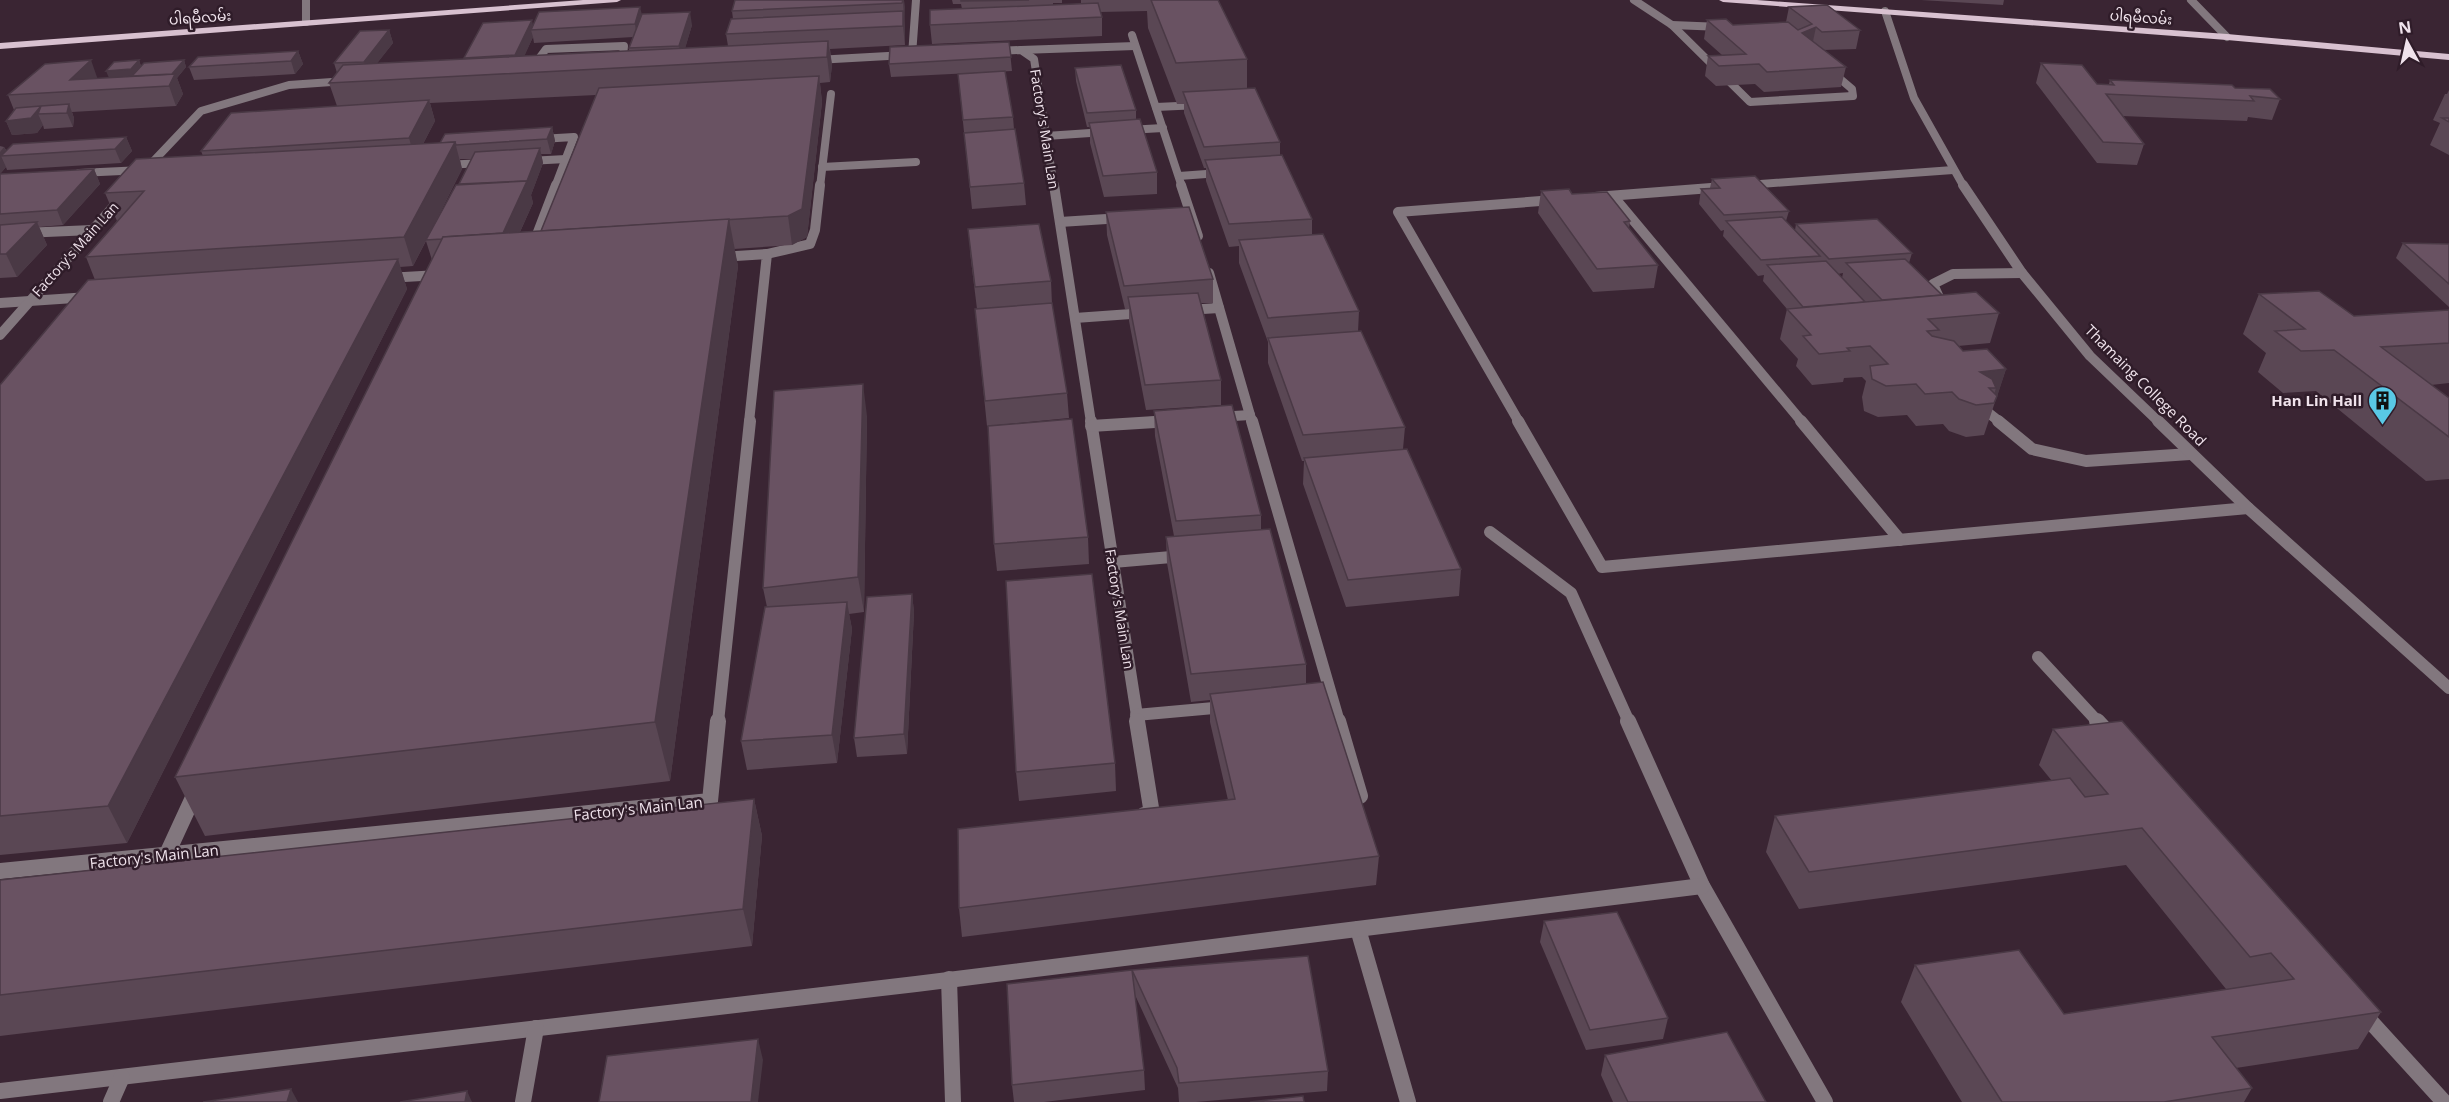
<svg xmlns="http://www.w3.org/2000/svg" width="2449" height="1102" viewBox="0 0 2449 1102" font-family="'Open Sans','Noto Sans Myanmar',sans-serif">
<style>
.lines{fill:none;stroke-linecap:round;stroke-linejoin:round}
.service-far3{stroke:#82777e;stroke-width:8}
.service-far2{stroke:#82777e;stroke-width:10}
.service-far1{stroke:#82777e;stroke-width:12}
.service{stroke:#82777e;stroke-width:16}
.minor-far3{stroke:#82777e;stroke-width:8}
.minor-far2{stroke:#82777e;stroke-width:10}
.minor-far1{stroke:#82777e;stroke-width:12}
.minor{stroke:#82777e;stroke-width:16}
.primary{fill:#d8c1d0;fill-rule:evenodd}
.wall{fill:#5a4754;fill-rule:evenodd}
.shaded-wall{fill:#4a3945}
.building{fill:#695262;stroke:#4a3945;stroke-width:1.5}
.labels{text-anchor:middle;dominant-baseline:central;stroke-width:5;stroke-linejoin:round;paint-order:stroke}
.far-street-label{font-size:14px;fill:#f0e3ec;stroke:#2f1c29}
.street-label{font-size:15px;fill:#f0e3ec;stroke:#2f1c29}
.poi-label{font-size:15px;font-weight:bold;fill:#f0e3ec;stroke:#2f1c29;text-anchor:end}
</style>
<rect width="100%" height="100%" fill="#3a2533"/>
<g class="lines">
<g class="service-far3">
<path d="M306,0V22"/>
<path d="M1634,0L1672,25L1750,102L1853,96L1852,89L1832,72"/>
<path d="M1672,25L1722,27"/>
<path d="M1132,35L1182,187"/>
<path d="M1021,50L1135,46"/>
<path d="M995,51L1021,50L1034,59L1054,187"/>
<path d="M912,55L916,0"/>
<path d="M816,60L906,55"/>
<path d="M532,68L546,49L624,46L622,65"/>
<path d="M1156,107L1200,105"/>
<path d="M1128,130L1163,128"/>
<path d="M1046,136L1105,132"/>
<path d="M540,139L574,137L555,187"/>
<path d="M528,161L566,159"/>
<path d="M444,165L484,163"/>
<path d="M822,167L916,162"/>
<path d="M146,169L201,111L289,85L346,81"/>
<path d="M79,173L143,170"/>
<path d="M1179,176L1220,173"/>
<path d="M820,187L831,94"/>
</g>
<g class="service-far2">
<path d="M1054,185L1091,422"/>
<path d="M1181,185L1198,236"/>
<path d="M1060,222L1122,218"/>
<path d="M0,234L92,230"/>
<path d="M533,245L556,185"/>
<path d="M767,254L810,244L815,230L820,185"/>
<path d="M720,257L767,254L749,422"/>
<path d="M1209,273L1252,422"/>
<path d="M387,278L439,275"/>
<path d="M1941,302L1933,284L1953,274L2022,273"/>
<path d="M0,303L89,297"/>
<path d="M1187,310L1219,308"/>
<path d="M1075,318L1145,313"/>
<path d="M0,335L121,198"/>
<path d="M1981,407L2000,422"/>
<path d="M1218,417L1250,415"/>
<path d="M1148,422L1171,421"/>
</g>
<g class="service-far1">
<path d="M1091,421L1138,722"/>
<path d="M1252,421L1339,722"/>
<path d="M1998,421L2032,449L2086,461L2190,454"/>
<path d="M1091,426L1171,421"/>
<path d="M1113,562L1183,556"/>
<path d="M2038,657L2098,722"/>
<path d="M1136,715L1225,707"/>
<path d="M718,722L750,421"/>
</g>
<g class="service">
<path d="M1137,721L1152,814L1144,815"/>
<path d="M1338,721L1360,796"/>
<path d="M2097,721L2110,735"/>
<path d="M167,854L196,791"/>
<path d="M0,871L710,801L718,721"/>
<path d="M2362,1012L2444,1102"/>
</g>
<g class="minor-far3">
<path d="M2191,0L2227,37"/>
<path d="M1885,11L1914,98L1964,187"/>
<path d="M1747,185L1953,170"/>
</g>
<g class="minor-far2">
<path d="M1963,185L2022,273L2090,356L2159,422"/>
<path d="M1613,196L1802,422"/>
<path d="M1595,197L1724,187"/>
<path d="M1519,422L1398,212L1554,200"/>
</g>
<g class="minor-far1">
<path d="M1518,421L1602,567L2248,508"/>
<path d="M1801,421L1900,540"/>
<path d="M2158,421L2248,508L2449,688"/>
<path d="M1490,532L1571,593L1629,722"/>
</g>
<g class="minor">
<path d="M1628,721L1702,886L1825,1102"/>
<path d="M1358,929L1408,1102"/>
<path d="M949,979L953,1102"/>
<path d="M0,1091L916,984L1702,886"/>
<path d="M111,1102L122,1077"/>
<path d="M523,1102L536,1028"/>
</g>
<g class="primary">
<path d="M583,0H621L617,2L0,49V43Z"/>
<path d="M1719,0H1757L2227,34L2449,54V60L2227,40L1723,2Z"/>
</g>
</g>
<g class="wall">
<path d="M904,0L905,45L830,49L832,65L830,82L820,83L822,102L807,237L792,245L734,249L738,266L670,781L205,836L175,777L432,260L426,241L413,266L400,267L407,289L127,843L0,855V385L95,280L86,257L117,221L105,193L203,156L201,151L337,106L329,83L337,73L334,63L389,30L393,43L377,63L465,59L464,58L533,26L642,15L692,25L685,48L728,46L726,34L733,19L732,11ZM533,37L534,43L633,37L629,48V51L524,56ZM596,95L541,231L520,232L533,203L531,195L543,163L541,154H551L555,141L552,127L440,143L423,144L435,121L430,103ZM460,159H472L459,184L431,231L462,169Z"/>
<path d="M952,0H1062V3H1053V5L1092,3H1081V0H1218L1247,59V89L1280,142V155L1312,219V235L1359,311L1358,332L1405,427L1403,449L1461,569L1459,596L1346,607L1303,484L1304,461H1302L1268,363V342L1239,263V246L1229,247L1206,181V168H1204L1184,113V104H1177L1148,28L1147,11L1100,12L1102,17V36L932,44L930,25L962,9L961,4H953Z"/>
<path d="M1921,0H2004L2003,5Z"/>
<path d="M1789,7L1860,30L1856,49L1824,50L1846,67L1841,87L1764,92L1755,84L1716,86L1705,76L1708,56L1722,55L1704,39L1707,20L1733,25L1786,22Z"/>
<path d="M1009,42L1012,71L891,77L889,64Z"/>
<path d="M298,51L303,64L295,74L194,80L189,67Z"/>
<path d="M139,60L141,66L184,60L186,67L177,78L183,94L176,106L72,112L74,118L73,127L44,129L43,125L37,133L12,135L6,121L14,110L8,95L98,78L132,77L109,78Z"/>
<path d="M2041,63L2097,84H2109L2110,80L2235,88L2280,99L2272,120L2248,117L2247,121L2122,116L2144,144L2137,165L2097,163L2036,83Z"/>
<path d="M1075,68L1136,110V120L1157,172V194L1104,197L1090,143V127H1087L1076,81Z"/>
<path d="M958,74L1013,117L1014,129L1024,183L1026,205L972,209Z"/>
<path d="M2449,90V155L2430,145L2440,123L2433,120L2445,94H2447Z"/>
<path d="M126,137L132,151L121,163L7,170L6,167L0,174V146L4,147L6,150Z"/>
<path d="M94,169L100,184L63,225L39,227L47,245L17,277L0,278V174Z"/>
<path d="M1712,179L1789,211L1786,221L1795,230L1796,224L1912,253L1909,263L1942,295L1999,313L1990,343L1958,346L1963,351L2006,369L1984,435L1966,437L1949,431L1943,424L1916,426L1907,415L1878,417L1864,411L1862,397L1866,381L1862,377L1844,378L1843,382L1812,385L1796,366L1798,359L1780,339L1787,309L1763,281L1764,275L1758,276L1723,236L1724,230L1721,231L1699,204L1701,189L1710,188ZM1843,273L1842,278L1838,274Z"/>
<path d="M1541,191L1572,194L1630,221L1629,229L1658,265L1654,288L1593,292L1538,213Z"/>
<path d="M1106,212L1213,279V303H1201L1221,380V405L1146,410L1129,321V309H1125L1107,235Z"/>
<path d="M2403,243L2449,244V307L2396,258Z"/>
<path d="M970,252L1051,281L1052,304L1067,393L1069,418L987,426L975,309H977Z"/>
<path d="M2259,294L2354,316L2449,310V383L2431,385L2449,398V479L2426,481L2316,391L2283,393L2258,372L2266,353L2243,334Z"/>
<path d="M1154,411L1261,515V529L1306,664V684L1379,856L1376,885L962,937L959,908L1228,800L1210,722V700L1191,702L1167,563L1166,537L1174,536L1155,436Z"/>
<path d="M867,416L864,612L849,614L852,629L837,763L747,770L741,741L767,607L763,588Z"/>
<path d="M1088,537L1089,564L997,571L994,544Z"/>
<path d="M912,594L914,612L907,754L857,757L854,738Z"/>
<path d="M2053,729L2381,1012L2358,1049L2236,1068L2252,1088L2244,1102H1962L1901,1002L1915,965L2064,1014L2226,989L2126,865L1799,909L1766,852L1775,816L2052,781L2039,765Z"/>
<path d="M1115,763L1116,791L1019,801L1016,772Z"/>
<path d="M754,799L762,836L752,946L0,1036V880Z"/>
<path d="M1544,921L1668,1018L1663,1039L1586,1050L1540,942Z"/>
<path d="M1132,970L1328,1071L1327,1091L1196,1102H1179L1178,1088L1135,995L1144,1070L1145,1090L1044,1102H1014L1012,1085Z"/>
<path d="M1605,1055L1766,1102H1613L1601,1075Z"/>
</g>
<g class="shaded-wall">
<path d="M903,0H904L905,7L904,22Z"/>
<path d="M640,7L643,19L637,37L635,24Z"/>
<path d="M903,11L905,30V45L903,26Z"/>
<path d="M690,12L692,25L682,59L679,46Z"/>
<path d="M532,20L534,30H531L533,37L519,68L515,55Z"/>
<path d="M1816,27L1812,46L1802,33Z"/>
<path d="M389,30L393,43L368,75L364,62Z"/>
<path d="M828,41L832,65L830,82L827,57Z"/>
<path d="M298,51L303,64L295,74L291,61Z"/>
<path d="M91,60L98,80H70Z"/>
<path d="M139,60L141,67L134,76L109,78L106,71Z"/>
<path d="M184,60L186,67L177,78L183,94L176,106L169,86L174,77L172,74Z"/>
<path d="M819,76L822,102L807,237L792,245L788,216Z"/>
<path d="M429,100L435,121L415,159L409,138Z"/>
<path d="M69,104L74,118L73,127L67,113Z"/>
<path d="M41,106L38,114L43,125L37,133L12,135L6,121Z"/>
<path d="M552,127L555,141L551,154L547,139Z"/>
<path d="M126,137L132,151L121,163L115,149Z"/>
<path d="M455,142L462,169L413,266L404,237Z"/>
<path d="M4,147L8,155L1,156L6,167L0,174V152Z"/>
<path d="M540,148L543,163L531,195L533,203L508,258L502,236Z"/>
<path d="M94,169L100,184L63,225L57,210Z"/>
<path d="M729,219L738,266L670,781L655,722Z"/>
<path d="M37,222L47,245L17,277L6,254Z"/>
<path d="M398,259L407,289L127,843L108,806Z"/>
<path d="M2006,369L1996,400H1995L1984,435L1995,400L1992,401L1996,388L1980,372Z"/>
<path d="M863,384L867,416L864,612L858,577Z"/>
<path d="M912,594L914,612L907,754L904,734Z"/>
<path d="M847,602L852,629L837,763L832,735Z"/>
<path d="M754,799L762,836L752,946L743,909Z"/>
<path d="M758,1039L763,1060L758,1102H751Z"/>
<path d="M291,1089L298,1102H287Z"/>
<path d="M467,1091L472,1102H465Z"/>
</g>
<g class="building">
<path d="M735,0H903L902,3L732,11Z"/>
<path d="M961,0H1029L961,1Z"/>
<path d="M1151,0H1218L1247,59L1176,63Z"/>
<path d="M1098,3L1102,17L930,25V10Z"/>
<path d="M1827,5L1860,30L1822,32L1816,27L1802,33L1846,67L1767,72L1759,64L1719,66L1708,56L1746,54L1707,20L1726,19L1733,25L1788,22L1798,30L1812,24L1789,7Z"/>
<path d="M640,7L635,24L531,30L539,12Z"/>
<path d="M903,11V26L726,34L731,19Z"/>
<path d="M690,12L679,46L629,48L642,14Z"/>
<path d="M532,20L515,55L464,58L483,23Z"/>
<path d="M389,30L364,62L334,63L360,31Z"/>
<path d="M828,41L827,57L329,83L343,65Z"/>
<path d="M1009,42L1011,57L889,64L890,47Z"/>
<path d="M298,51L291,61L189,67L198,57Z"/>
<path d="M91,60L70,80L175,74L169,86L8,95L45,64Z"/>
<path d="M139,60L131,69L106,71L114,62Z"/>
<path d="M184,60L172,74L132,76L144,63Z"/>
<path d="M2041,63L2082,65L2097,84L2114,85L2110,80L2232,85L2235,88L2270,89L2280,99L2250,96L2254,101L2106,94L2144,144L2103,142Z"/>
<path d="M1121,65L1136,110L1087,113L1075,68Z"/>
<path d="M1005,71L1013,117L963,120L958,74Z"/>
<path d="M819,76L802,209L788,216L541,231L599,88Z"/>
<path d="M1255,88L1280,142L1204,147L1183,92Z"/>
<path d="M429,100L409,138L201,151L231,113Z"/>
<path d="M69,104L67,113L38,114L41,106L31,118L6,121L16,108L41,106Z"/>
<path d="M2442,118H2449V122Z"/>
<path d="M1140,119L1157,172L1103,176L1089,123Z"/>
<path d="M552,127L547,139L456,145L455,142L440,143L445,134Z"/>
<path d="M1015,129L1024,183L970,187L964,133Z"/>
<path d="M126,137L115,149L1,156L13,144Z"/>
<path d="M455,142L404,237L86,257L144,191L105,193L136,159Z"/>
<path d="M540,148L527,181L459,184L475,152Z"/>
<path d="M1282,155L1312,219L1229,224L1205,160Z"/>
<path d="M94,169L57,210L0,214V174Z"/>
<path d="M1755,176L1789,211L1724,215L1701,189L1720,188L1712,179Z"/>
<path d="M527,181L503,233L443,237L442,239L426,240L456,185Z"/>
<path d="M1569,189L1572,194L1607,192L1630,221L1624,222L1658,265L1597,269L1541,191Z"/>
<path d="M1189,207L1213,279L1124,286L1106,212Z"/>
<path d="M1782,217L1820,256L1761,260L1726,221Z"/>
<path d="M729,219L655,722L175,777L443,237Z"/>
<path d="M1877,219L1912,253L1829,259L1796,224Z"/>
<path d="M37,222L6,254H0V225Z"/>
<path d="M1039,224L1051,281L975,287L968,229Z"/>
<path d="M1323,234L1359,311L1268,318L1239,240Z"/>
<path d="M2403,243L2449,244V284Z"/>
<path d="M398,259L108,806L0,816V385L88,280Z"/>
<path d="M1905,259L1942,295L1882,300L1846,263Z"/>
<path d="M1826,261L1865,302L1803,307L1767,265Z"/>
<path d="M2319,291L2354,316L2449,310V343L2381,347L2449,398V437L2334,350L2301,351L2275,331L2305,329L2259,294Z"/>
<path d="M1976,292L1999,313L1928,319L1939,330L1927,331L1932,336L1954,341L1963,351L1987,349L2006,369L1980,372L1992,379L1996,388H1989L1997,396L1994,403L1976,405L1959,399L1952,392L1925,394L1916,384L1886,386L1872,379L1870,366L1888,364L1870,346L1847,348L1850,351L1819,354L1803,336L1811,335L1787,309Z"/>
<path d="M1198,293L1221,380L1145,385L1128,297Z"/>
<path d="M1052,303L1067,393L985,401L975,309Z"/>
<path d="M1361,331L1405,427L1303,435L1268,338Z"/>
<path d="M863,384L858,577L763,588L774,391Z"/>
<path d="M1232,405L1261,515L1176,521L1154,411Z"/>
<path d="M1072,419L1088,537L994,544L988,426Z"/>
<path d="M1407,449L1461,569L1348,580L1304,458Z"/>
<path d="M1270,529L1306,664L1191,674L1166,537Z"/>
<path d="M1092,574L1115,763L1016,772L1006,581Z"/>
<path d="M912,594L904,734L854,738L867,597Z"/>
<path d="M847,602L832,735L741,741L765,607Z"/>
<path d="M1323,682L1379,856L959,908L958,829L1235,799L1210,694Z"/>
<path d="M2122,721L2381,1012L2212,1037L2252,1088L2164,1102H2002L1915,965L2019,950L2064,1014L2294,979L2271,953L2250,957L2142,828L1809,872L1775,816L2070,778L2085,797L2108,794L2053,729Z"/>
<path d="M754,799L743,909L0,995V880Z"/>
<path d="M1617,912L1668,1018L1590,1030L1544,921Z"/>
<path d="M1308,956L1328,1071L1179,1083L1177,1068L1132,970L1144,1070L1012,1085L1007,984L1132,970Z"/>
<path d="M1727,1032L1766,1102H1628L1605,1055Z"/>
<path d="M758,1039L751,1102H599L607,1056Z"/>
<path d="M291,1089L287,1102H203Z"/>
<path d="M467,1091L465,1102H400Z"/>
<path d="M1303,1096L1304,1102H1250Z"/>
</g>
<defs>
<symbol id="building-pin" viewBox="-11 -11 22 30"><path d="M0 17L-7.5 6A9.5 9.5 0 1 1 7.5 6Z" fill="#59c8e5" stroke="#2f1c29"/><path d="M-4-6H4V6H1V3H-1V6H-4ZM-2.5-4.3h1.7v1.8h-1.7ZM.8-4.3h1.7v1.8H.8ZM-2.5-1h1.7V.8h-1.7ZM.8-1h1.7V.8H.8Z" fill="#111"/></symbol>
</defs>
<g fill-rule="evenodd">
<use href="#building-pin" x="2366" y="384" width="33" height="45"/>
</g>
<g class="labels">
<g class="far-street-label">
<text transform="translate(200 17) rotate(-4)">ပါရမီလမ်း</text>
<text transform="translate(2141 17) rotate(4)">ပါရမီလမ်း</text>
<text transform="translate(1045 129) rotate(81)">Factory's Main Lan</text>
<text transform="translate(75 249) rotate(-48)">Factory's Main Lan</text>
<text transform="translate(1120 609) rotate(81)">Factory's Main Lan</text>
</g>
<g class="street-label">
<text transform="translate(2146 385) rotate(45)">Thamaing College Road</text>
<text transform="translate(638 808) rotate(-6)">Factory's Main Lan</text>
<text transform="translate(154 856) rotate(-6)">Factory's Main Lan</text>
</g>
<g class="poi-label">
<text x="2362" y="400">Han Lin Hall</text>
</g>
</g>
<g transform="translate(2407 42) rotate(352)" stroke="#2f1c29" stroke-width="4.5" paint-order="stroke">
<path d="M0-4.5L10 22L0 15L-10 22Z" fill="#f0e3ec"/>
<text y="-9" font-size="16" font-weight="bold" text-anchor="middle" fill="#f0e3ec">N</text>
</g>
</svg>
